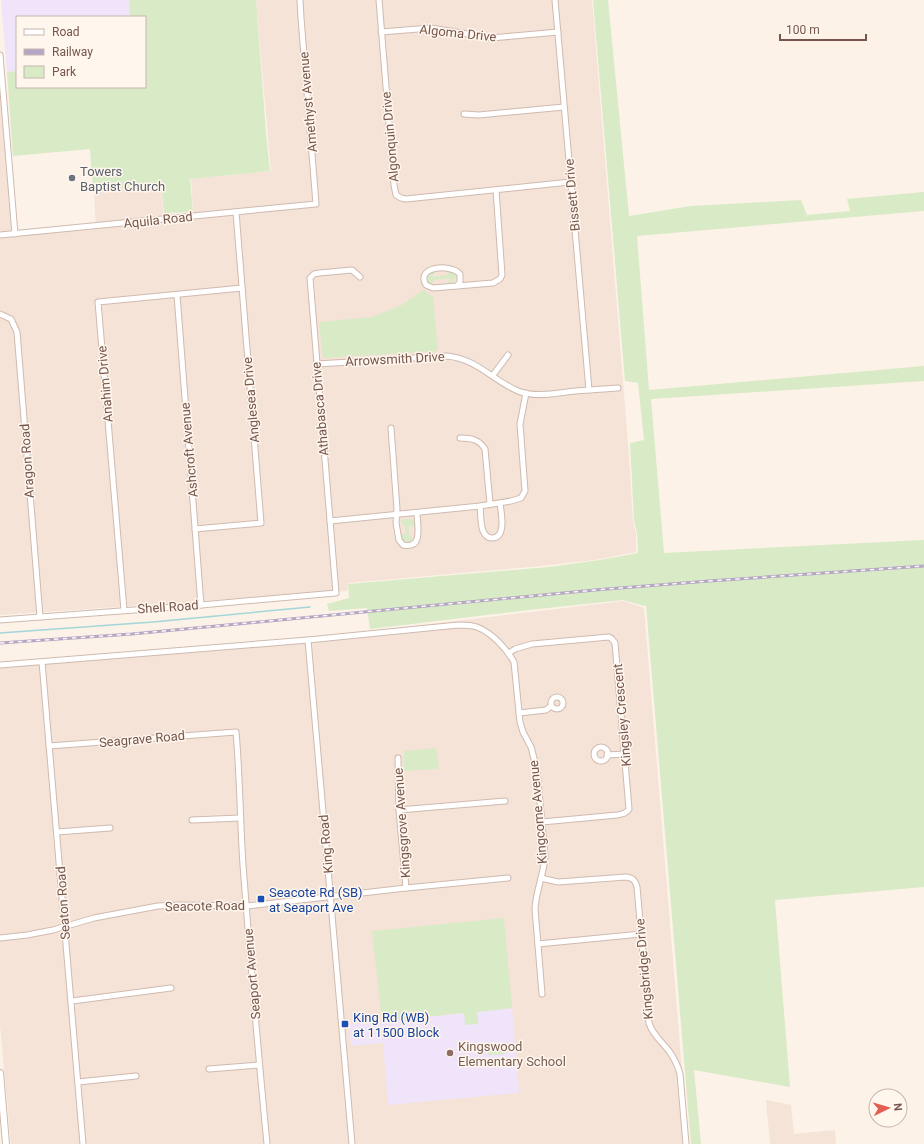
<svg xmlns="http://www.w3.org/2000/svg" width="924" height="1144" viewBox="0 0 924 1144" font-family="Roboto,sans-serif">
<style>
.residential{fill:#f4e3d6}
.education{fill:#efe4f9}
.green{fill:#d9eac6}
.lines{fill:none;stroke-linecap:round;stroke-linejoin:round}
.stream{stroke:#a3d6d7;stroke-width:1.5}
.minor-casing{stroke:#d0bab0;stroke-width:7}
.tertiary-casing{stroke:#d0bab0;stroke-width:8}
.minor{stroke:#fff;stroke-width:5}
.tertiary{stroke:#fff;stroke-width:6}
.rail-casing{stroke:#b3a6c6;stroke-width:3}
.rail{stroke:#fff6ee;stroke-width:1.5;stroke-dasharray:4.5;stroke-linecap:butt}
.worship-dot{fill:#6b7280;stroke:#fff6ee;stroke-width:1.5}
.transit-dot{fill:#1a4fb4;stroke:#fff6ee;stroke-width:1.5}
.education-dot{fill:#8d6e63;stroke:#fff6ee;stroke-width:1.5}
.labels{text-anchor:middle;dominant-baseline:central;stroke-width:3;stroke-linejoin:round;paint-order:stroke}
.street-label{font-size:13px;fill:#76564c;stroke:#fff6ee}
.worship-label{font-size:13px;fill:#5b616d;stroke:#fff6ee;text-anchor:start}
.transit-label{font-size:13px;fill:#164399;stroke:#fff6ee;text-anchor:start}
.education-label{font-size:13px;fill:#785e54;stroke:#fff6ee;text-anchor:start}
</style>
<rect width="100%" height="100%" fill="#fcf2e8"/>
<g class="residential">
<path d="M256,0H592L628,443L633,521L636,533V552L595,560L541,566L348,583L347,591L0,615V87L15,235L96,229L94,191L161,186L164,225L194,222L191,179L271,171Z"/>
<path d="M623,601L644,608L688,1144H11L0,1025V666L290,641Z"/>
<path d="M766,1100L791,1105L794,1134L835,1130L836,1144H770Z"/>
</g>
<g class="education">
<path d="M1,0H129L130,17H17V71L7,72Z"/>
<path d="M512,1008L519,1092V1093L388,1105L383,1043L351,1046L349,1024Z"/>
</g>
<g class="green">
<path d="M129,0H256L266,133L270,171L190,179L193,212L164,213L161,186L93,191L90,149L13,156L7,72L17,71V87H145V17H130Z"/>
<path d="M593,0H608L629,216L691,206L801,200L807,215L850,211L847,199L924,192V211L637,236L649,390L924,366V381L651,399L664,553L924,540V887L775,900L790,1087L694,1070L701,1144H691L646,605L644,606L623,600L529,610L370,629L367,608L329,611L327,604L349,598L348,584L549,567L600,560L638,553L637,533L634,520L630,443L644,440L638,383L625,381Z"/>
<path d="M451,270L455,273C457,280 453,283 447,284L451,278L434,280L431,285L427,282L426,279L429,272L435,271L432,277L447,275Z"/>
<path d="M423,290L433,297L438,351L323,358L319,322L372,317L402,305Z"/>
<path d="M404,519H411L414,521L413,528L409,524V535L414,539L409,542L404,541L402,539L401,533L406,536L405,527L401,522V520Z"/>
<path d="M436,748L439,769L404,771V751Z"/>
<path d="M504,918L512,1008L477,1012L478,1024L465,1025L464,1013L441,1015V1016H428L382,1021L372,931Z"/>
<path d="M504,1044L505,1054L488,1055L487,1045Z"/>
</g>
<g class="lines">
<path class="stream" d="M0,633L153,622L310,607"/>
<defs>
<g id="minor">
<path d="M379,0L394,185L396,195L401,198L406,199L570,182"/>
<path d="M555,0L589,390"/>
<path d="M381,32L431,28L492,38L558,32"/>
<path d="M0,55L15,234"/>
<path d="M464,114L479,115L564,107"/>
<path d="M0,235L316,204L301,18L300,0"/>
<path d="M457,286L460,282V274C449,263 415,267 426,285L433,288L493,283L500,279L502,275L496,190"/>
<path d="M177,295L201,605"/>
<path d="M0,314L11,319L17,332L40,617"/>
<path d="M317,364L447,356C477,359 492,380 518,391C535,398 557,393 575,391C590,390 604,389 618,388"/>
<path d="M493,375L508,355"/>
<path d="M391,428L397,509L396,523L399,540L403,545C424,549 417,526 417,513"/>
<path d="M460,438C470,438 479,439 485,449L490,504"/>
<path d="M480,506C481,514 480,527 484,533C486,536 488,538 492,538C507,538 501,512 500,503"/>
<path d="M330,521L480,506L511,501L521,498L525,491L520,424L526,393"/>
<path d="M195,529L261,523L236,212"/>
<path d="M124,610L98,302L242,288"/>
<path d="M0,620L201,605L336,593L310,278L314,274L319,273L352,270L360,277"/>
<path d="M308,640L352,1144"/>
<path d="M509,653L515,649L532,644L609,637L612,639L615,643L629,809C626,814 622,814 617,815L542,822"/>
<path d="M42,662L83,1144"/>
<path d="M0,665L308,640L458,625C464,625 471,625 477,627C492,633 506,648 514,662L520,722L523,732L531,747L537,770L545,856C544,874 536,890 535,909L542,994"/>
<circle cx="557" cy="703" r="6"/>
<path d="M519,713L546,710L551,706"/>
<path d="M49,746L236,732C240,776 240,821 243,865C250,958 258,1051 267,1144"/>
<circle cx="601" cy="754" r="7"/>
<path d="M607,755L625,754"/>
<path d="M398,758L399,810L406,888"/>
<path d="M399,810L505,801"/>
<path d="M192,820L240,818"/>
<path d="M57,832L110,828"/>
<path d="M541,878L558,882L626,877C633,878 635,880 637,887L649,1023C652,1034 662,1042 669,1051C674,1058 678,1066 680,1074L686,1144"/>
<path d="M0,938L27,935L53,930L94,918L158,906L180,905L247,906L406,888L508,878"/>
<path d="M538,944L641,934"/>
<path d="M72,1001L171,988"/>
<path d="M209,1069L259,1065"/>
<path d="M78,1082L136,1076"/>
</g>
<path id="tertiary" d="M0,1073L6,1144"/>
</defs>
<use href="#minor" class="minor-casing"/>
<use href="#tertiary" class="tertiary-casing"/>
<use href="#minor" class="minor"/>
<use href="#tertiary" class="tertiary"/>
<defs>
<path id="rail" d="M0,643L132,634L595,590L709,581L924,566"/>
</defs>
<use href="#rail" class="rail-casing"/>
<use href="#rail" class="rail"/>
</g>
<circle class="worship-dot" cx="72" cy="178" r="4"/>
<g class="transit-dot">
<rect x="257" y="895" width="8" height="8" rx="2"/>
<rect x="341" y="1020" width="8" height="8" rx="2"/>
</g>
<circle class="education-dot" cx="450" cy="1053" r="4"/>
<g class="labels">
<g class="street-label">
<text transform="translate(458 33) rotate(6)">Algoma Drive</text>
<text transform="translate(308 102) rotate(-95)">Amethyst Avenue</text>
<text transform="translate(390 137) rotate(-95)">Algonquin Drive</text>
<text transform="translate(572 195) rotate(-95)">Bissett Drive</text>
<text transform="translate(158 220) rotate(-6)">Aquila Road</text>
<text transform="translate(395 359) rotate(-3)">Arrowsmith Drive</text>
<text transform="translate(105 384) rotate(-95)">Anahim Drive</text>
<text transform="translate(251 400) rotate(-95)">Anglesea Drive</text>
<text transform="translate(320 409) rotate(-95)">Athabasca Drive</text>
<text transform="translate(189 450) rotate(-95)">Ashcroft Avenue</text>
<text transform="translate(27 461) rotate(-94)">Aragon Road</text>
<text transform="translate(168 607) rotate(-4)">Shell Road</text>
<text transform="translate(622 715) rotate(-95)">Kingsley Crescent</text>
<text transform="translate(142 739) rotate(-5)">Seagrave Road</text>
<text transform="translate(538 812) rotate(-95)">Kingcome Avenue</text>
<text transform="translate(402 823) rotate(-94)">Kingsgrove Avenue</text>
<text transform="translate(326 844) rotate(-95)">King Road</text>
<text transform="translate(63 903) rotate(-94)">Seaton Road</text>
<text transform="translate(205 906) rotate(-1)">Seacote Road</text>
<text transform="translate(644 969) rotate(-95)">Kingsbridge Drive</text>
<text transform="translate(252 974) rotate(-95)">Seaport Avenue</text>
</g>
<g class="worship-label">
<text x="80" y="171">Towers<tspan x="80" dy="15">Baptist Church</tspan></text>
</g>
<g class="transit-label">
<text x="269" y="892">Seacote Rd (SB)<tspan x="269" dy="15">at Seaport Ave</tspan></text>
<text x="353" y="1017">King Rd (WB)<tspan x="353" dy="15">at 11500 Block</tspan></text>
</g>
<g class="education-label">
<text x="458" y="1046">Kingswood<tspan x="458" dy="15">Elementary School</tspan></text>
</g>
</g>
<rect x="16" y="16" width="130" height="72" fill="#fff6ee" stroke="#c8b6ad"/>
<rect x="24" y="29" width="20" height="6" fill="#ffffff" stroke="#c8b6ad"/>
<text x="52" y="36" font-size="12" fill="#76564c">Road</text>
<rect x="24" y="49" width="20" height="6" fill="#b3a6c6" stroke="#c8b6ad"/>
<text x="52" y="56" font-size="12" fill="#76564c">Railway</text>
<rect x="24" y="66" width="20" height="12" fill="#d9eac6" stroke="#c8b6ad"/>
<text x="52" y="76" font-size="12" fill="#76564c">Park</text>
<g transform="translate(888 1108) rotate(85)"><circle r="19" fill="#fff6ee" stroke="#c8b6ad"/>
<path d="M0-3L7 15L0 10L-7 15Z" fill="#e35e50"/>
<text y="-6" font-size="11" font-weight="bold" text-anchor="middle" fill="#76564c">N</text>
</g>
<path d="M780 34v6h86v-6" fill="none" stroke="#76564c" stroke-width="2"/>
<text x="786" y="34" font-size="12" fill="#76564c" stroke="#fff6ee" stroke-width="3" paint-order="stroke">100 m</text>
</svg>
